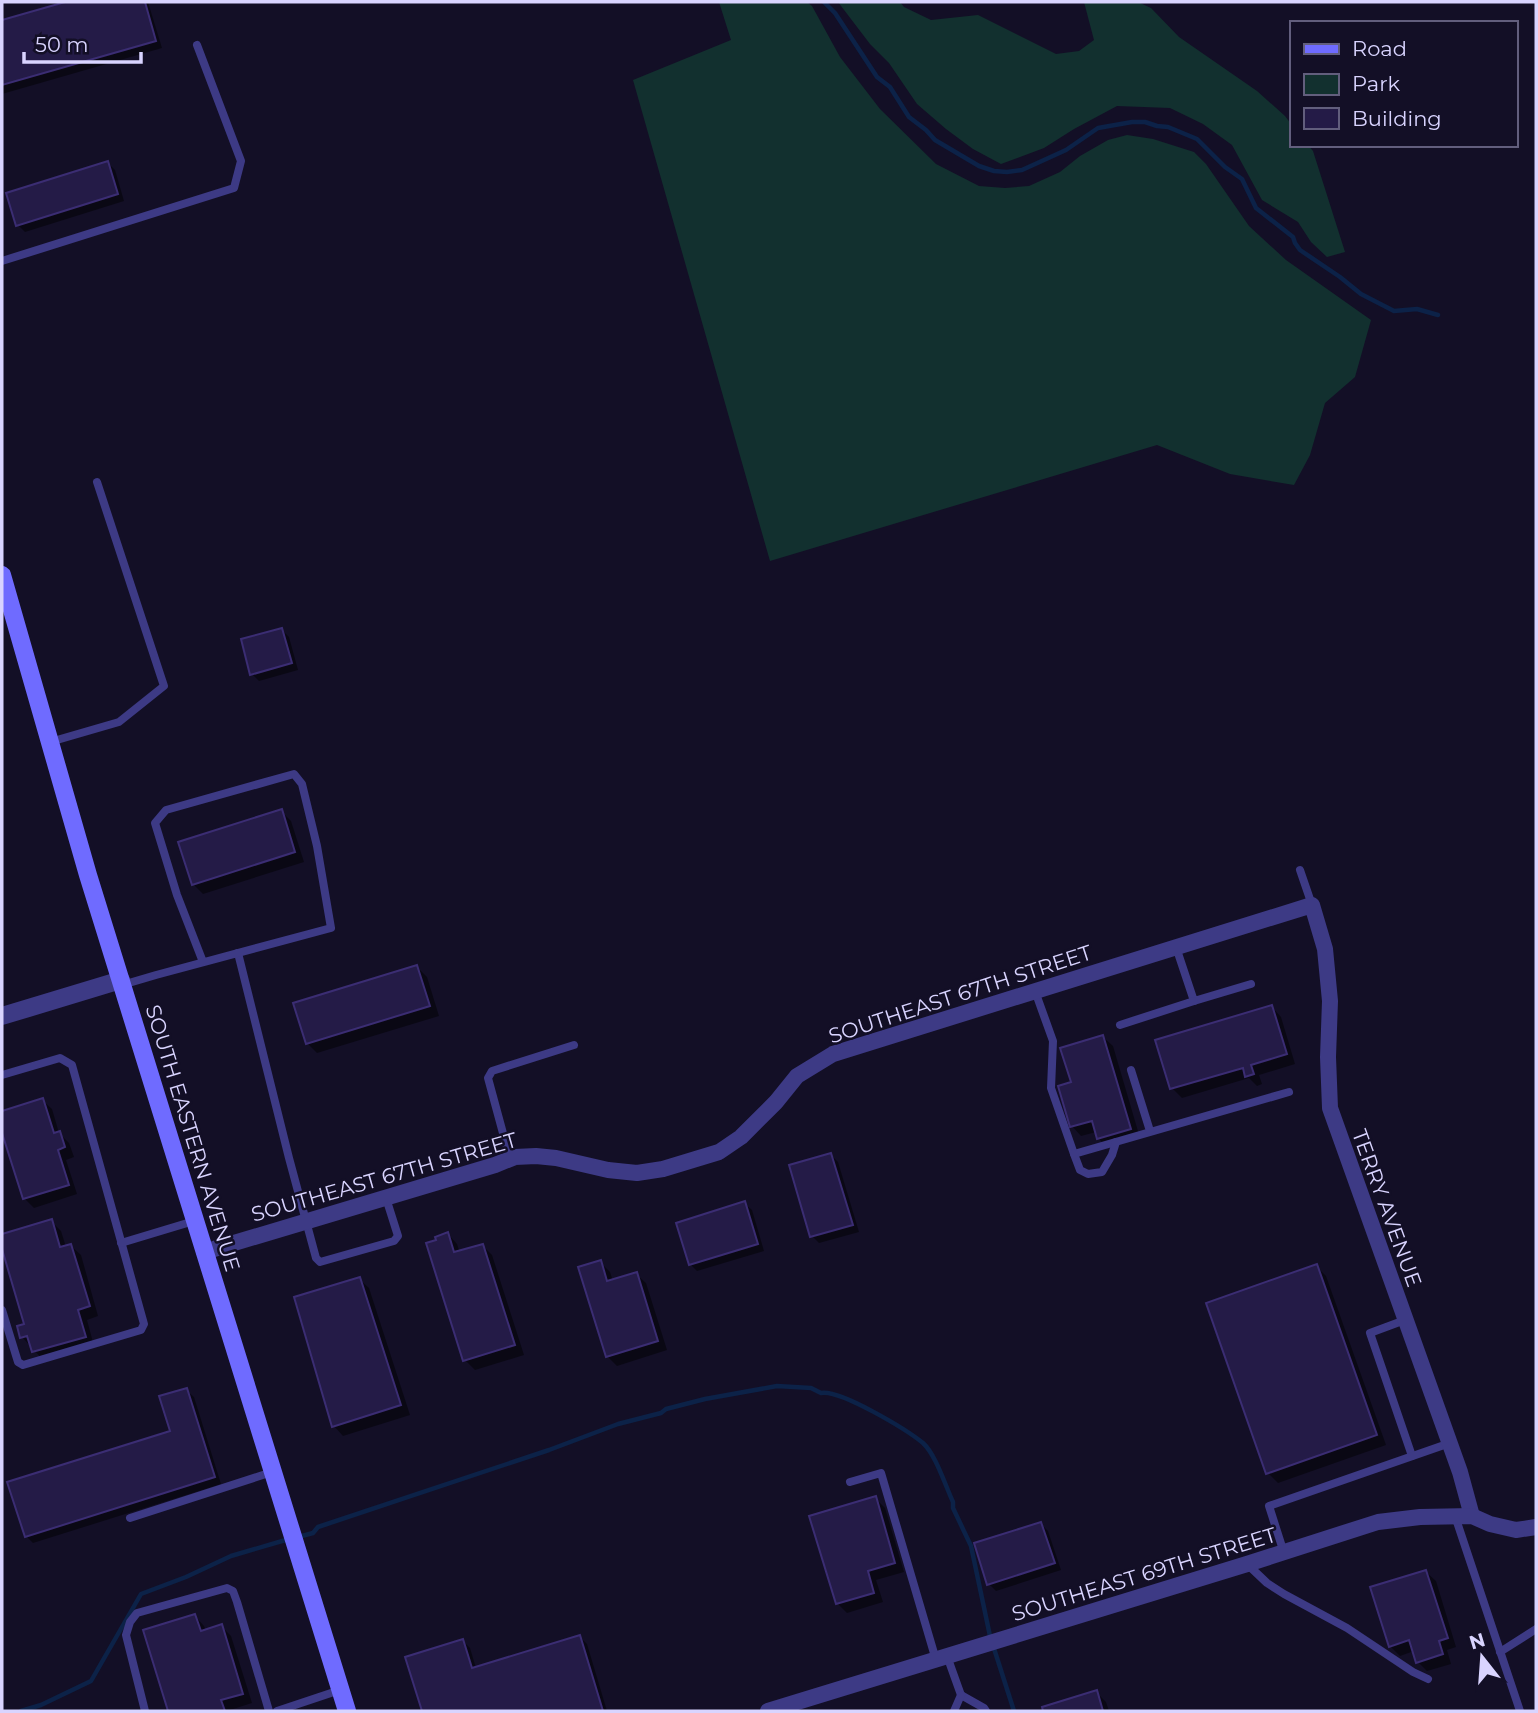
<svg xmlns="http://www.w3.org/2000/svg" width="1538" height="1713" viewBox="0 0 1538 1713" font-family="Montserrat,sans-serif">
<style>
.green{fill:#12302f}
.shadow{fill:#0007}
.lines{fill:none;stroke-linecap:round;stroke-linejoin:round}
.stream{stroke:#0c2248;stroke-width:4.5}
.building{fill:#241b47;stroke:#3b2d73;stroke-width:2}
.service{stroke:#3d3a85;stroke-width:8}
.minor{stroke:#3d3a85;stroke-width:16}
.tertiary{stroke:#3d3a85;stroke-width:18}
.secondary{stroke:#6f6bff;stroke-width:18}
.labels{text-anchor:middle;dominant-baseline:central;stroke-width:5;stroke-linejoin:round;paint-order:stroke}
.street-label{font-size:21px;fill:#d9d4ff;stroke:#130f26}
</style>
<rect width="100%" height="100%" fill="#130f26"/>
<g class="green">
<path d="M719,2H807L812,6L840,57L880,109L936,164L979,186L1005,188L1029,186L1060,172L1080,156L1108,140L1127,135L1153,139L1194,152L1206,164L1249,226L1286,260L1371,320L1355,377L1325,403L1310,455L1294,485L1230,474L1157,445L770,561L633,80L731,40Z"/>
<path d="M838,2H900L904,7L931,20L978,15L1056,54L1079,51L1094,40L1084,2H1138L1151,8L1179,37L1257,91L1285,116L1291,124V145H1308L1313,151L1345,252L1327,257L1311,242L1298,222L1262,200L1232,145L1203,124L1170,108L1117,106L1074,129L1044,148L1001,164L973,149L946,129L917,104L889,63L870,44Z"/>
</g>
<g class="shadow">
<path d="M71,2H148L162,48L2,94V22Z"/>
<path d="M108,163L115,170L124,201L25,232L18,225Z"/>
<path d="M282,630L289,637L298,670L259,681L252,674Z"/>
<path d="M281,811L291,821L304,862L203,894L193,884Z"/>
<path d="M417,967L427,977L439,1016L317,1053L307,1043Z"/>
<path d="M1272,1007L1281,1017L1295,1064L1259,1075L1262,1084L1257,1086L1249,1078L1182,1098L1172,1088Z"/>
<path d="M1103,1037L1113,1046L1140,1138L1108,1148L1098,1138L1096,1132L1081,1136L1072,1126L1073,1083Z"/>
<path d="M42,1100L52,1109L59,1133L69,1143L74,1157L66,1160L77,1194L34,1208L24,1198L2,1128V1113Z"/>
<path d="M831,1155L838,1162L859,1232L819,1243L812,1236Z"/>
<path d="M744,1203L752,1210L764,1251L697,1271L690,1264Z"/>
<path d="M51,1221L61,1231L66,1247L71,1246L81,1255L98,1316L87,1320L94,1346L44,1361L22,1337L26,1325L2,1243V1236Z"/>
<path d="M448,1234L457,1244L460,1253L483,1246L492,1255L524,1355L475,1370L465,1360L428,1244Z"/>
<path d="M600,1262L610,1272L613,1281L636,1274L646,1283L667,1350L617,1366L607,1356Z"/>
<path d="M1317,1267L1326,1276L1386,1445L1278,1483L1268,1473Z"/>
<path d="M359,1279L369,1288L410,1415L343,1436L334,1426Z"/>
<path d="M186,1390L194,1397L221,1484L33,1543L26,1536L172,1432Z"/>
<path d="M875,1498L885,1508L904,1572L876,1580L883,1602L847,1613L837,1603Z"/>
<path d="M1041,1524L1048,1531L1061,1570L996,1591L989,1584Z"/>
<path d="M1426,1572L1436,1581L1456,1647L1447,1650L1451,1664L1427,1671L1418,1662L1414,1651L1400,1656L1390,1646Z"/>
<path d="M195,1616L204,1626L206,1631L221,1626L231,1636L252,1703L230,1710V1711H170L145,1631Z"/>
<path d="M580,1637L587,1644L607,1711H424L407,1658L463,1641L470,1648L476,1668Z"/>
<path d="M1096,1692L1106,1702L1109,1711H1045L1044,1708Z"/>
</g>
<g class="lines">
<g class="stream">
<path d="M824,2L835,13L877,77L890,87L909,117L926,130L935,140L979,166L994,171L1007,172L1022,170L1066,150L1098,128L1132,122H1145L1157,126L1168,127L1197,139L1225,167L1242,179L1256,208L1293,237L1295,243L1300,250L1340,277L1361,294L1394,311L1417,309L1438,315"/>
<path d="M298,1537L313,1533L318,1527L549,1450L618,1424L661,1413L666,1409L705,1399L777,1386L811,1388L821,1393C840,1389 907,1430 923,1443C936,1455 945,1485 953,1502V1508L971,1546L990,1636L1014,1711"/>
<path d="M21,1711L41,1705L91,1681L141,1594L186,1577L231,1556L289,1539"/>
</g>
</g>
<g class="building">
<path d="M65,2H145L156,41L2,85V20Z"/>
<path d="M108,161L118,194L16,226L6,193Z"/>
<path d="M282,628L292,663L250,675L241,639Z"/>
<path d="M282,809L295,852L192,885L178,842Z"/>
<path d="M417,965L430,1006L306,1044L293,1003Z"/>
<path d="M1272,1005L1287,1054L1251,1065L1254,1074L1245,1077L1243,1068L1170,1089L1155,1040Z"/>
<path d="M1103,1035L1131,1129L1097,1139L1092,1121L1070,1127L1058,1086L1071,1082L1060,1048Z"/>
<path d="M43,1098L54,1133L60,1131L65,1147L58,1150L69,1185L23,1199L2,1133V1111Z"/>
<path d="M831,1153L853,1225L810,1237L789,1165Z"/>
<path d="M745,1201L758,1244L689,1265L676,1223Z"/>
<path d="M52,1219L60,1247L71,1244L90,1306L78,1310L86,1337L32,1352L27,1336L20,1338L17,1326L24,1324L2,1249V1234Z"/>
<path d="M448,1232L454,1252L483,1244L515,1345L463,1361L426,1243L436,1240L435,1237Z"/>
<path d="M601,1260L607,1281L637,1272L658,1341L606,1357L578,1267Z"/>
<path d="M1317,1264L1377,1435L1266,1474L1206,1303Z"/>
<path d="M360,1277L401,1405L332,1427L294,1297Z"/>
<path d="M187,1388L215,1477L25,1537L7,1482L170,1431L159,1396Z"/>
<path d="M876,1496L895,1563L868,1571L874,1593L836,1604L809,1516Z"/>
<path d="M1041,1522L1055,1563L987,1585L974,1543Z"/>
<path d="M1426,1570L1448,1638L1439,1641L1443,1654L1416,1663L1409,1640L1389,1647L1370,1587Z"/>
<path d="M195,1614L201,1631L222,1624L243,1694L221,1700L225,1711H168L143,1630Z"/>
<path d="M580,1635L603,1711H422L405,1657L463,1639L472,1668Z"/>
<path d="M1097,1690L1103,1711H1043L1042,1707Z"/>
</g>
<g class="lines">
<g class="service">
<path d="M2,261L234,188L241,161L197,45"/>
<path d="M50,742L119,722L164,686L97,482"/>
<path d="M1300,870L1312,905"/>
<path d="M1176,947L1194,1001L1251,984"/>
<path d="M238,953L289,1158L316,1258L320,1262L394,1241L398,1236L386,1198"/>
<path d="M122,985L156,975L331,928L317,846L302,784L294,774L166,810L155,823L177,895L203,962"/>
<path d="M1035,991L1053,1041L1051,1088L1074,1154L1289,1092"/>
<path d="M1120,1025L1194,1001"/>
<path d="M1131,1070L1150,1131"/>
<path d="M2,1075L60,1058L72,1065L144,1324L141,1330L23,1365L18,1362L2,1310"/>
<path d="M1074,1154L1080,1170L1088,1174L1102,1172L1112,1155L1116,1142"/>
<path d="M510,1159L488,1078L492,1071L574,1045"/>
<path d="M121,1243L194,1221"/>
<path d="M1405,1320L1370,1333L1412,1456"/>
<path d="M850,1482L881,1473L936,1660"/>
<path d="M1455,1516L1520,1711"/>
<path d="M130,1518L272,1472"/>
<path d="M1284,1553L1269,1506L1450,1443"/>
<path d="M1247,1564L1267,1583L1284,1594L1347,1628L1413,1672L1428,1679"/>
<path d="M1500,1652L1536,1629"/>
<path d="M947,1656L961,1695L984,1708L986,1711"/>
<path d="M145,1711L126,1635L130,1622L137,1613L227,1588L233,1591L237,1602L269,1711"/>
<path d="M277,1711L340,1690"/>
<path d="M954,1711L961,1695"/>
</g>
<g class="minor">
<path d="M204,1252L495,1165L515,1157L536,1156L556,1158L608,1170L637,1173L663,1169L719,1152L741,1137L776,1102L797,1076L833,1054L1312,905L1325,949L1330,1001L1328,1057L1330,1108L1460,1472L1472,1516"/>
<path d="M768,1711L1247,1564L1378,1522L1420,1517L1472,1516L1490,1524L1516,1530L1536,1527"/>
</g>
<path class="tertiary" d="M2,1016L121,980"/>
<path class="secondary" d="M2,575L88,875L347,1711"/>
</g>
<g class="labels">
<g class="street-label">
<text transform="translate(960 994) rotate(-18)">SOUTHEAST 67TH STREET</text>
<text transform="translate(193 1138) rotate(73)">SOUTH EASTERN AVENUE</text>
<text transform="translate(384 1177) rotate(-16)">SOUTHEAST 67TH STREET</text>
<text transform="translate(1387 1208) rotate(70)">TERRY AVENUE</text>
<text transform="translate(1144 1574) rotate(-17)">SOUTHEAST 69TH STREET</text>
</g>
</g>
<rect width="1538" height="1713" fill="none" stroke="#d9d4ff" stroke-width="7"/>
<rect x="1290" y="21" width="228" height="126" fill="#130f26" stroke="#625e7d" stroke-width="2"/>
<rect x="1304" y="44" width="35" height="10" fill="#6f6bff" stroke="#625e7d" stroke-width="2"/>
<text x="1352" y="56" font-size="21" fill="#d9d4ff">Road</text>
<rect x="1304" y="74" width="35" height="21" fill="#12302f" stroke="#625e7d" stroke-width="2"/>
<text x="1352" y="91" font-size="21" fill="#d9d4ff">Park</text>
<rect x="1304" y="108" width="35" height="21" fill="#241b47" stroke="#625e7d" stroke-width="2"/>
<text x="1352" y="126" font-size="21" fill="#d9d4ff">Building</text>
<g transform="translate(1482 1657) rotate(343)" stroke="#130f26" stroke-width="5" paint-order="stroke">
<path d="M0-5L12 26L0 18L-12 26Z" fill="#d9d4ff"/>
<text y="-10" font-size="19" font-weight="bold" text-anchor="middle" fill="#d9d4ff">N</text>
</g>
<path d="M24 52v10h117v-10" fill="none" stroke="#d9d4ff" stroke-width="3.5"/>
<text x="35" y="52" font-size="21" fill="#d9d4ff" stroke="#130f26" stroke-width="5" paint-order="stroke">50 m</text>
</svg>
